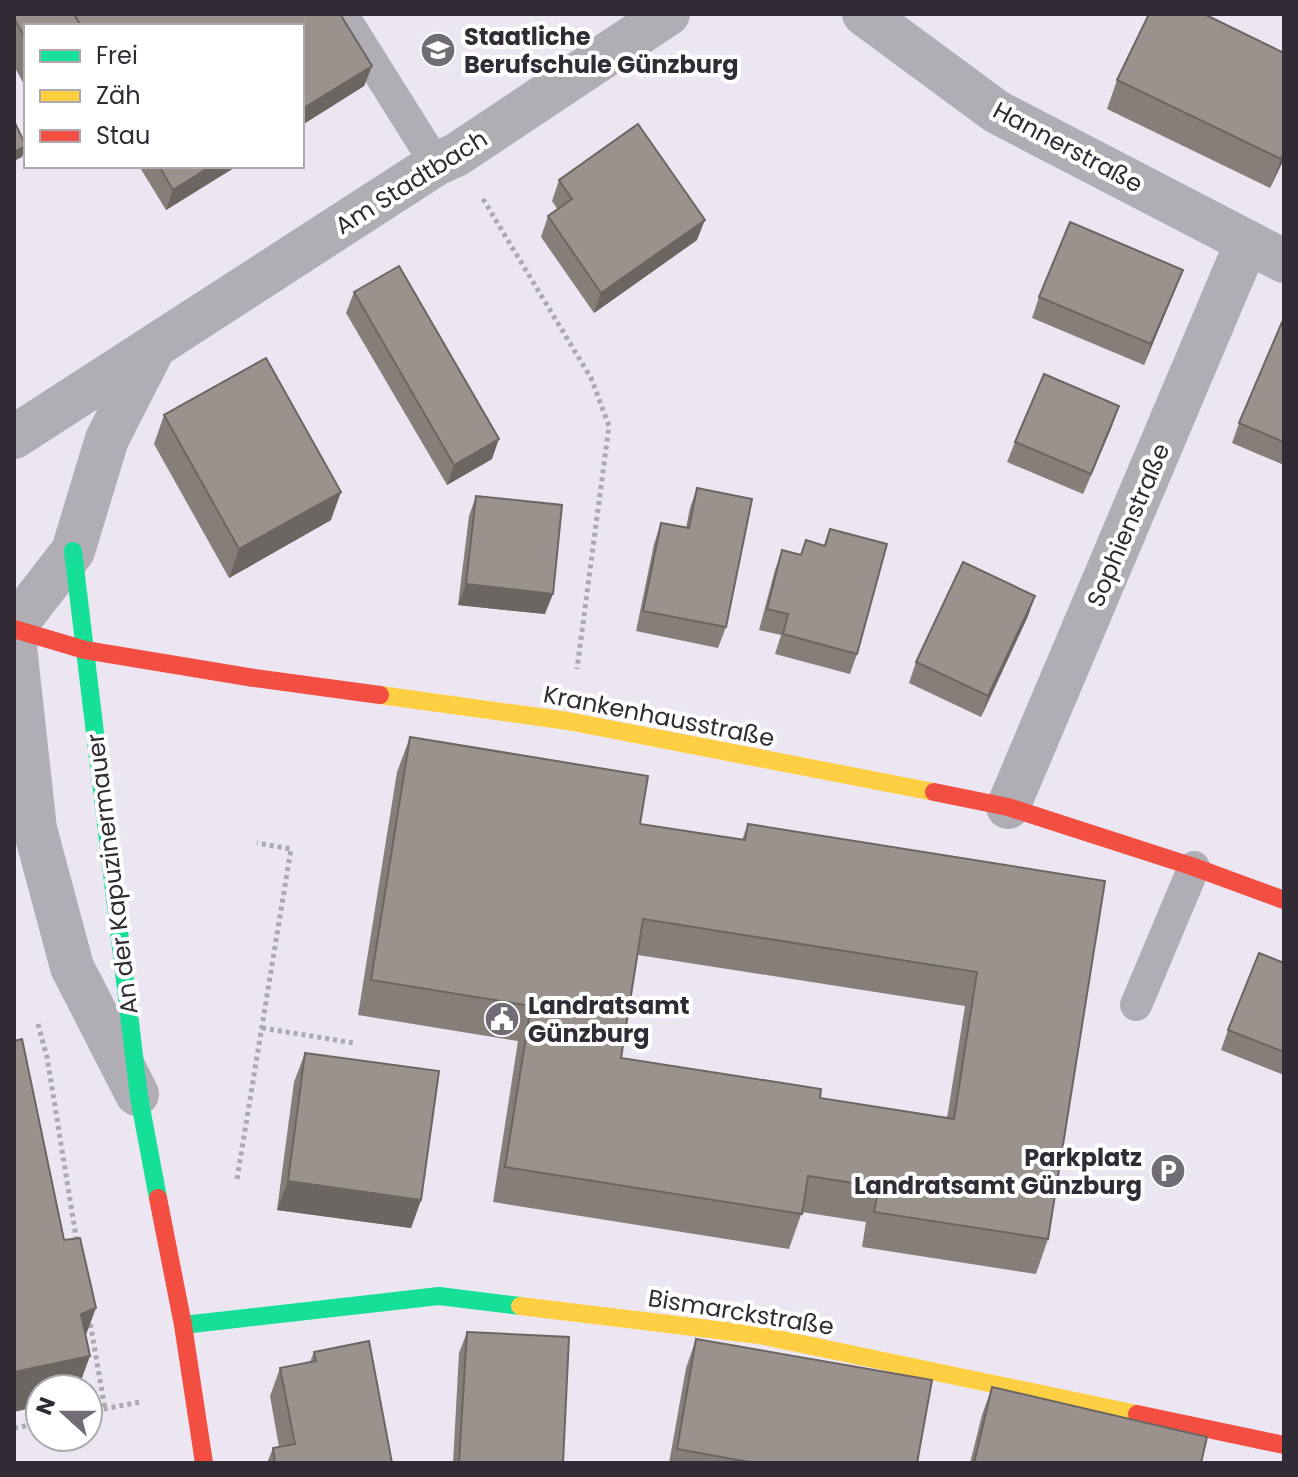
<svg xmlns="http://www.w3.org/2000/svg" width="1298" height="1477" viewBox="0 0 1298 1477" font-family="Poppins,sans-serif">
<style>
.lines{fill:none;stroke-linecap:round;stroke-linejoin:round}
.path{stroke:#ada9b1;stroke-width:5;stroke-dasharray:4 4;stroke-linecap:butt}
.lane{stroke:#b0aeb4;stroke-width:32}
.street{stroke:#b0aeb4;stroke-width:44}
.fast{stroke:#16e098;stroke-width:18}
.slow{stroke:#ffcf43;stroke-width:18}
.jam{stroke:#f24e42;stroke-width:18}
.wall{fill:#857e79;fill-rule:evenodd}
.shaded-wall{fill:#6c6663}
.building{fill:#9b928d;stroke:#6c6663;stroke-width:2;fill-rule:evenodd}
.labels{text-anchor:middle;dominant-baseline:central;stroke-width:8;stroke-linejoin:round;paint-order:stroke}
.poi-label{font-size:24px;font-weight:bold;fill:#302b34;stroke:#fff;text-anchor:start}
.street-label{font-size:24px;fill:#302b34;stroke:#fff}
</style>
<rect width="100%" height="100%" fill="#ece5f2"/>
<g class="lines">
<g class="path">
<path d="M483,199L591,378L609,426L577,669"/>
<path d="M38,1024L47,1057L77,1243"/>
<path d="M262,1028L354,1043"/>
<path d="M237,1179L291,849L257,843"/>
<path d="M89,1316L105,1409"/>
<path d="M88,1412L140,1402"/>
<path d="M14,1428L40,1423"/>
</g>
<g class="lane">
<path d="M342,14L436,164"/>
<path d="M1136,1005L1194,867"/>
</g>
<g class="street">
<path d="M864,14L997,112L1284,261"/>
<path d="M14,437L436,164L456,155L668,14"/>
<path d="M14,627L73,551L107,439L153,349"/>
<path d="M14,638L35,829L72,967L137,1094"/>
<path d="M1008,807L1247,242"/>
</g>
<g class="fast">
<path d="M73,551L139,1097L158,1198"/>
<path d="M183,1325L439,1296L520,1306"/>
</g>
<g class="slow">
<path d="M380,695L568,721L934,792"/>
<path d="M520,1306L759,1335L1137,1414"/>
</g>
<g class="jam">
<path d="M14,629L85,650L254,678L380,695"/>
<path d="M934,792L1008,807L1194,867L1284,900"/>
<path d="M158,1198L183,1325L204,1463"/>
<path d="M1137,1414L1284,1445"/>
</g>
</g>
<g class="wall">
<path d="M14,14H340L372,66L364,86L302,125V26H26V88L14,66Z"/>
<path d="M1284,53V159L1270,188L1107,109L1117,80Z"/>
<path d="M139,166H237L166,210Z"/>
<path d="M559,180L697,240L594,313L541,237L548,216L558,210L552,201Z"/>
<path d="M1175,290L1144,365L1032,318L1039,297Z"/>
<path d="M354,292L492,459L447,485L346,313Z"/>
<path d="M1284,323V465L1232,443L1239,423Z"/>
<path d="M164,415L331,520L229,578L154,444Z"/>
<path d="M1112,426L1083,494L1007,462L1015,442Z"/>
<path d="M697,488L726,627L718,648L636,631L654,544L661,523L686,528L690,508Z"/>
<path d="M476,496L545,614L458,605L469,516Z"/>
<path d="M830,529L857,654L850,674L775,654L781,635L759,630L775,570L782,550L801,555L806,540L824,545Z"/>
<path d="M1035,596L1028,616L981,717L909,683L916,662Z"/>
<path d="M410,737L640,824L742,840L748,824L1105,881L1048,1239L1036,1274L862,1247L866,1222L802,1212L789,1249L493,1202L518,1041L358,1015L397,772ZM638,955L965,1006L947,1118L820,1098L621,1058Z"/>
<path d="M1284,963V1075L1221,1050L1228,1030Z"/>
<path d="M305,1053L421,1200L411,1228L277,1210L294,1082Z"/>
<path d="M467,1332L563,1463H453L459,1353Z"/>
<path d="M696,1339L917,1463H669L686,1368Z"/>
<path d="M314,1352L392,1463H267L273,1448L279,1447L270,1396L280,1368L310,1362Z"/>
<path d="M992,1387L1201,1463H970L982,1415Z"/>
</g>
<g class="shaded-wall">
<path d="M372,66L364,86L302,125V109Z"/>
<path d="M26,146L22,157L14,161V152Z"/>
<path d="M1284,152V159L1270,188L1281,159Z"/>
<path d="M211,166H237L166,210L173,190Z"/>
<path d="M705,220L697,240L594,313L601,293Z"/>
<path d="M1183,270L1175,290L1144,365L1151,344Z"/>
<path d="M1119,406L1112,426L1083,494L1091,474Z"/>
<path d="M499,439L492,459L447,485L454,465Z"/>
<path d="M341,492L331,520L229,578L239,549Z"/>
<path d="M466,584L553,594L545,614L458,605Z"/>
<path d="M1035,596L1028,616L981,717L988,696Z"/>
<path d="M288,1181L421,1200L411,1228L277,1210Z"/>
<path d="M96,1308L80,1351L81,1314Z"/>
<path d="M90,1356L78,1389H40V1406L14,1412V1372Z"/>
</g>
<g class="building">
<path d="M14,14H74L81,26H26V40L14,18Z"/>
<path d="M74,14H340L372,66L302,109V26H81Z"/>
<path d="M1149,14H1204L1284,53V152L1281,159L1117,80Z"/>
<path d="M14,121L26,146L14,152Z"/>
<path d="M638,124L705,220L601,293L548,216L572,199L559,180Z"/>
<path d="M159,166H211L173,190Z"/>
<path d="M1070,222L1183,270L1151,344L1039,297Z"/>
<path d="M399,266L499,439L454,465L354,292Z"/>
<path d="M1282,322L1284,323V442L1239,423Z"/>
<path d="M266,358L341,492L239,549L164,415Z"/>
<path d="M1044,374L1119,406L1091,474L1015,442Z"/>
<path d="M697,488L752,499L726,627L643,611L661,523L689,528Z"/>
<path d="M476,496L562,505L553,594L466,584Z"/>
<path d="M830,529L887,544L857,654L783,634L788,614L767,609L782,550L801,555L806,540L825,546Z"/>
<path d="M963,562L1035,596L988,696L916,662Z"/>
<path d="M410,737L648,776L640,824L745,840L748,824L1105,881L1048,1239L874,1212L879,1187L808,1176L802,1214L505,1167L531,1006L371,980ZM643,919L977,972L954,1119L820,1098L821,1089L621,1058Z"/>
<path d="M1259,953L1284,963V1052L1228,1030Z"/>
<path d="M22,1039L64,1240L80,1238L96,1308L81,1314L90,1356L14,1372V1041Z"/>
<path d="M305,1053L439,1071L421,1200L288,1181Z"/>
<path d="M467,1332L569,1337L563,1463H459Z"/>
<path d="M696,1339L932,1380L917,1463H755L677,1449Z"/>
<path d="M369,1341L392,1463H275L273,1448L295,1444L280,1368L316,1361L314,1352Z"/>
<path d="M992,1387L1207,1437L1201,1463H974Z"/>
</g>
<defs>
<symbol id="school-disc" viewBox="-11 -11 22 22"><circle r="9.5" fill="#726c76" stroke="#fff"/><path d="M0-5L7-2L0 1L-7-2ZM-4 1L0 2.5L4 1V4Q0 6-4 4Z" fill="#fff"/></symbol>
<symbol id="civic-disc" viewBox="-11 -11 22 22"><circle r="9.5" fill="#726c76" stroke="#fff"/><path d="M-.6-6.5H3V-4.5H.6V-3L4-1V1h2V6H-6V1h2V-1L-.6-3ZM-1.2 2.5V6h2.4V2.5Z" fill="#fff"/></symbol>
<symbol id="parking-disc" viewBox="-11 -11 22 22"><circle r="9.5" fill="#726c76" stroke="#fff"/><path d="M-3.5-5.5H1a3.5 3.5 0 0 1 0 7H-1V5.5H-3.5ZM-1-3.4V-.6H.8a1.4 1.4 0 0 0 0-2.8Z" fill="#fff"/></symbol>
</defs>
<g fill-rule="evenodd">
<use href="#school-disc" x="418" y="30" width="40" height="40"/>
<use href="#civic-disc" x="482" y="999" width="40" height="40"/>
<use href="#parking-disc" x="1148" y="1151" width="40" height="40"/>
</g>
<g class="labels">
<g class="poi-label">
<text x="464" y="36">Staatliche<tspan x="464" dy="28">Berufschule Günzburg</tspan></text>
<text x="528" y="1005">Landratsamt<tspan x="528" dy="28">Günzburg</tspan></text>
<text x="1142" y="1157" text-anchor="end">Parkplatz<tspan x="1142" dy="28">Landratsamt Günzburg</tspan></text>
</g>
<g class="street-label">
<text transform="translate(1068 147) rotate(28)">Hannerstraße</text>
<text transform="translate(411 182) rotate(-32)">Am Stadtbach</text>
<text transform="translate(1128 525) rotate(-67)">Sophienstraße</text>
<text transform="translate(659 716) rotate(11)">Krankenhausstraße</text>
<text transform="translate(112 874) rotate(-97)">An der Kapuzinermauer</text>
<text transform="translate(741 1312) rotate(9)">Bismarckstraße</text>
</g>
</g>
<rect width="1298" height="1477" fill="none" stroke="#302b34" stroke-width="32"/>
<rect x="24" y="24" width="280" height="144" fill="#ffffff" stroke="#acaaae" stroke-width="2"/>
<rect x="40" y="50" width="40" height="12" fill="#16e098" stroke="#acaaae" stroke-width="2"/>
<text x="96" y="64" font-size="24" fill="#302b34">Frei</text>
<rect x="40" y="90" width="40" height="12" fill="#ffcf43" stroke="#acaaae" stroke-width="2"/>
<text x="96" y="104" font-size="24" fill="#302b34">Zäh</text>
<rect x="40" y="130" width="40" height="12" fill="#f24e42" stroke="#acaaae" stroke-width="2"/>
<text x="96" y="144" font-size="24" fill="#302b34">Stau</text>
<g transform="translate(64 1413) rotate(291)"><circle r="38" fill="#ffffff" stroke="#acaaae" stroke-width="2"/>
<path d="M0-6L14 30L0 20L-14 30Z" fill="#726c76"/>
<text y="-12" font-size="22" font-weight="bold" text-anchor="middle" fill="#302b34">N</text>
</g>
</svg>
